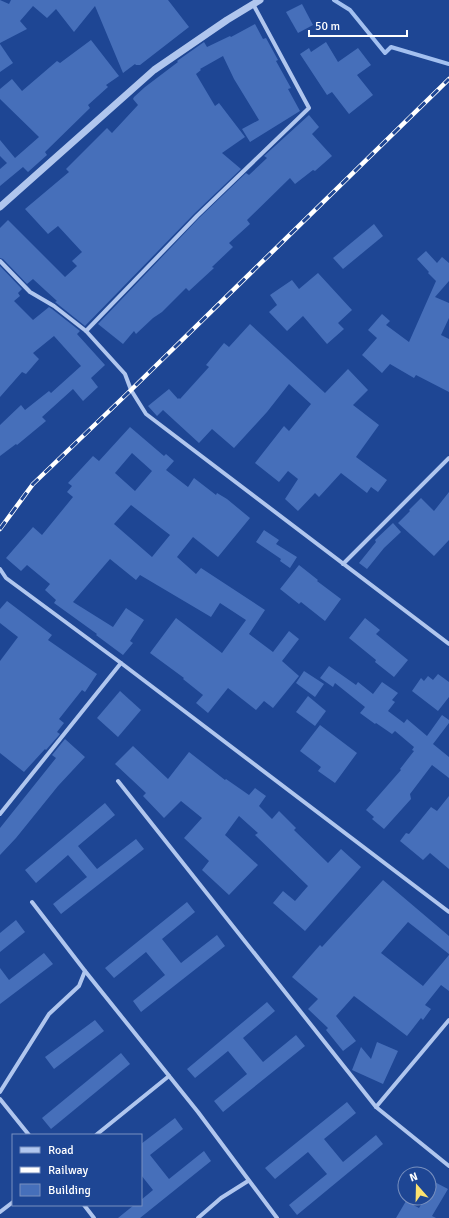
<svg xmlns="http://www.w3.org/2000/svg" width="449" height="1218" viewBox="0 0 449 1218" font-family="Signika,sans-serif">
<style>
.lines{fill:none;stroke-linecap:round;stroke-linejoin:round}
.stream{stroke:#a3c0f0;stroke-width:4}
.building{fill:#466fba;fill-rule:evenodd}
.minor{stroke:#b0c6ee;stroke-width:4}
.tertiary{stroke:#b0c6ee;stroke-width:7}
.rail-casing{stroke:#fff;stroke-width:4.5}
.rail{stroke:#1e4694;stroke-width:3;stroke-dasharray:9;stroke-linecap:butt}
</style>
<rect width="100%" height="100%" fill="#1e4694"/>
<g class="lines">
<path class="stream" d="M334,0L350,10L385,53L391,47L449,64"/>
</g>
<g class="building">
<path d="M0,0L9,4L11,0H168L189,27L140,65H136L135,64L123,73L95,6L74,32L56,9L47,18L33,6L20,21L27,29L0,43Z"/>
<path d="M302,4L313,25L298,33L286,12Z"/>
<path d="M255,24L263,39L266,38L278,60L276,61L291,88L288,89L300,111L250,142L242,129L259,120L234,79L223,56L200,69L201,70L196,74L215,106L219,103L245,137L222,153L241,169L194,214L85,326L55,302L57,301L33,279L27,284L3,259L0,258V228L8,220L65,277L77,266L72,261L82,252L58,226L48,234L25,209L69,172L66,169L107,128L112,133L138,105L133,99L134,97L145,87L178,62L177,61L204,42L207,47L230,36L231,37Z"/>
<path d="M91,40L119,76L106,85L108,87L88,105L90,108L45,152L47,155L28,172L23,167L0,186V169L7,163L0,156V140L15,158L39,137L0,99V89L12,79L22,91L57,61L60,63Z"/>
<path d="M326,42L338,62L358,48L371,65L357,75L373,95L349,114L332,92L327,95L300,54L309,48L311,52Z"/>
<path d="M0,44L13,63L0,72Z"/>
<path d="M309,115L319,127L312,134L332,156L315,171L313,170L295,184L290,178L247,220L250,224L229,243L233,247L212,267L214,268L189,291L186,288L162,312L153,318L136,334L134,331L123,344L98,324L199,218L246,173L249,175L267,158L264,156Z"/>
<path d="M374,224L383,236L343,269L333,258Z"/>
<path d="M426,251L437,263L442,257L449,263V281L435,297L449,303V318L441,335L449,339V392L416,375L414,378L390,364L382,373L362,355L377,338L368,330L382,314L390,321L386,325L409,342L436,281L428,273L429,272L417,259Z"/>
<path d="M0,266L22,289L18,293L20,296L14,301L33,320L49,307L52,309L80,331L77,334L105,365L91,378L98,387L83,401L73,389L42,417L46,421L17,445L16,444L0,456V425L21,405L25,410L49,391L51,393L81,366L54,336L33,353L39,359L26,374L22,372L0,397Z"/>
<path d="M318,273L352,310L338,323L344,329L327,344L303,316L287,331L269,312L277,305L270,295L292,280L299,289Z"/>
<path d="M250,324L325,393L348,369L368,390L353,405L379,425L356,457L387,480L378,492L371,487L367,493L341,473L319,497L315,493L298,511L285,499L298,479L288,471L279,482L255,463L284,426L289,431L311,404L289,384L267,412L234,448L212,429L199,443L163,410L157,416L148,406L169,389L178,399L179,398L180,399L209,367L206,365L224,343L229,347Z"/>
<path d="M130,427L164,456L166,454L174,461L166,470L188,487L194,478L216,495L217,493L227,499L250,518L218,557L193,537L177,557L196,574L201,568L265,610L249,634L273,652L289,631L299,639L282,661L299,676L273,708L264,701L256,710L228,688L208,713L196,703L203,695L183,679L184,678L150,653L176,618L222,653L246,620L220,603L211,617L140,575L136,580L110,559L73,602L113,627L126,608L144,620L130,641L133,643L123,655L96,635L97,634L54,603L56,600L45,590L50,584L27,565L21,571L6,558L33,527L42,535L73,497L67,492L72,486L68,483L93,456L99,461ZM132,453L152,471L135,491L115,473ZM131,505L170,535L152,557L114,524Z"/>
<path d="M449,492V540L434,556L398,523L410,511L409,510L421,498L434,511Z"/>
<path d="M393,523L401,532L384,548L367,569L359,563L376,542L375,540Z"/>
<path d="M264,530L279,540L276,544L297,557L290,568L280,561L281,559L256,542Z"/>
<path d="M299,565L318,580L317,581L341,599L325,621L301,602L299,604L280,589Z"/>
<path d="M7,601L52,635L48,640L97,674L85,692L82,690L59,719L64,723L57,732L60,734L46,750L45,749L24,772L0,753V661L18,637L0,623V609Z"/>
<path d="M365,618L380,630L376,634L408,660L394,677L375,662L376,660L349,638Z"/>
<path d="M329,666L356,685L358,682L373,694L382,682L398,693L392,700L395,702L388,711L404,723L407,719L427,736L442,715L449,720V723L433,744L449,757V778L432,765L410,794L411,799L384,829L372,819L374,817L366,810L401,770L400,769L414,751L412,750L414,747L395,731L392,734L376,723L375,724L360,713L365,707L335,683L333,687L320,678Z"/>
<path d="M304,671L324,684L315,697L296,683Z"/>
<path d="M438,674L449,682V697L438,711L412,691L421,678L424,681L428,676L433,680Z"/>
<path d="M120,691L141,710L118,737L97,718Z"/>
<path d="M308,696L326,711L315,726L296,712Z"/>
<path d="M320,725L357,753L335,783L318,771L321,767L300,751Z"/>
<path d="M65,739L85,757L58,786L16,838L0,855V828L56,758L52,755Z"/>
<path d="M133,746L168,779L189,752L225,780L226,779L249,795L255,788L266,796L259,806L272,819L279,811L296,828L294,830L328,863L341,849L361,867L305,931L273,903L283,891L295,901L308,886L255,835L258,833L239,816L225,835L258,865L229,895L202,870L209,861L184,838L202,818L181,801L164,818L143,796L146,793L115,764Z"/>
<path d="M449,796V869L430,853L423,860L400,841L406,833L409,834L431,807L437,811Z"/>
<path d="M105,803L115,815L78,846L97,869L136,839L144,849L61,914L53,904L87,877L68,855L36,883L25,870Z"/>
<path d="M383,880L449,936V954L408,922L381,953L423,986L449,955V991L441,985L425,1005L431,1009L423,1020L421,1018L407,1036L354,996L336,1016L356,1041L343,1051L326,1030L328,1028L308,1009L318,999L292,977L320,945L322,947Z"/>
<path d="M187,902L195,912L162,939L181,963L217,935L225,946L141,1012L133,1001L165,975L146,952L114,978L105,968Z"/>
<path d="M16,920L25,932L0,952V933Z"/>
<path d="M44,953L53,964L0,1004V968L9,980Z"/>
<path d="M267,1002L275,1011L243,1038L263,1062L296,1035L305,1046L223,1112L214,1101L247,1074L228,1051L195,1078L187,1069Z"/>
<path d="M95,1020L104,1031L54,1069L45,1057Z"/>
<path d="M377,1042L398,1051L383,1084L352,1070L361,1047L371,1059Z"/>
<path d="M121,1053L130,1064L51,1129L42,1118Z"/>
<path d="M347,1102L356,1113L324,1139L343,1162L376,1135L383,1144L297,1215L289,1205L327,1174L308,1152L275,1179L265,1168Z"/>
<path d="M175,1118L183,1129L150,1155L169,1179L204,1151L211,1161L140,1218H118L134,1205H141V1200L153,1190L141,1175V1144Z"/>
<path d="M429,1179L448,1189L432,1216L436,1218H396L406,1201L419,1208L425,1198H429Z"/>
</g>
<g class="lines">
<g class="minor">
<path d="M253,4L309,108L197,216L86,331L125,374L131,390L146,414L449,644"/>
<path d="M0,261L30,292L54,306L86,331"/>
<path d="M343,564L449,458"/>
<path d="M0,569L6,578L121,663L449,912"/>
<path d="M118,781L376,1107L449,1166"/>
<path d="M0,814L121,663"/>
<path d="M32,902L85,971L198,1112L277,1218"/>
<path d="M0,1092L49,1014L79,986L85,971"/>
<path d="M0,1099L29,1135"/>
<path d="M376,1107L449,1020"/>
<path d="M96,1135L169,1076"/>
<path d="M84,1205L94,1218"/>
<path d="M0,1212L13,1202"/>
<path d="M198,1218L221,1198L248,1181"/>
</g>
<path class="tertiary" d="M0,207L154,70L227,20L260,0"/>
<defs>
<path id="rail" d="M0,529L33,484L131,390L449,79"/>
</defs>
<use href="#rail" class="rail-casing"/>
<use href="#rail" class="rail"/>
</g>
<rect x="12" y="1134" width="130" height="72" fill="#1e4694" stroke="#7890bf"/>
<rect x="20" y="1147" width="20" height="6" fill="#b0c6ee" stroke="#7890bf"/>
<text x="48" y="1154" font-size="12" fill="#ffffff">Road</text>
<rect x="20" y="1167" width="20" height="6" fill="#ffffff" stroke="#7890bf"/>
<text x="48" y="1174" font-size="12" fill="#ffffff">Railway</text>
<rect x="20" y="1184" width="20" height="12" fill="#466fba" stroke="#7890bf"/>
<text x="48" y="1194" font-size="12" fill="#ffffff">Building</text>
<g transform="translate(417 1186) rotate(340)"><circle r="19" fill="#1e4694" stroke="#7890bf"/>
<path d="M0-3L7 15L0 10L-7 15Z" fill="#fde26f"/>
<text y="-6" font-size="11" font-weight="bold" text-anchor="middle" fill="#ffffff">N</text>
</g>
<path d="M309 30v6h98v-6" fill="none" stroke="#ffffff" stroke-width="2"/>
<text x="315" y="30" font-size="12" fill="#ffffff" stroke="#1e4694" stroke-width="3" paint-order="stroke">50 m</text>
</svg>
